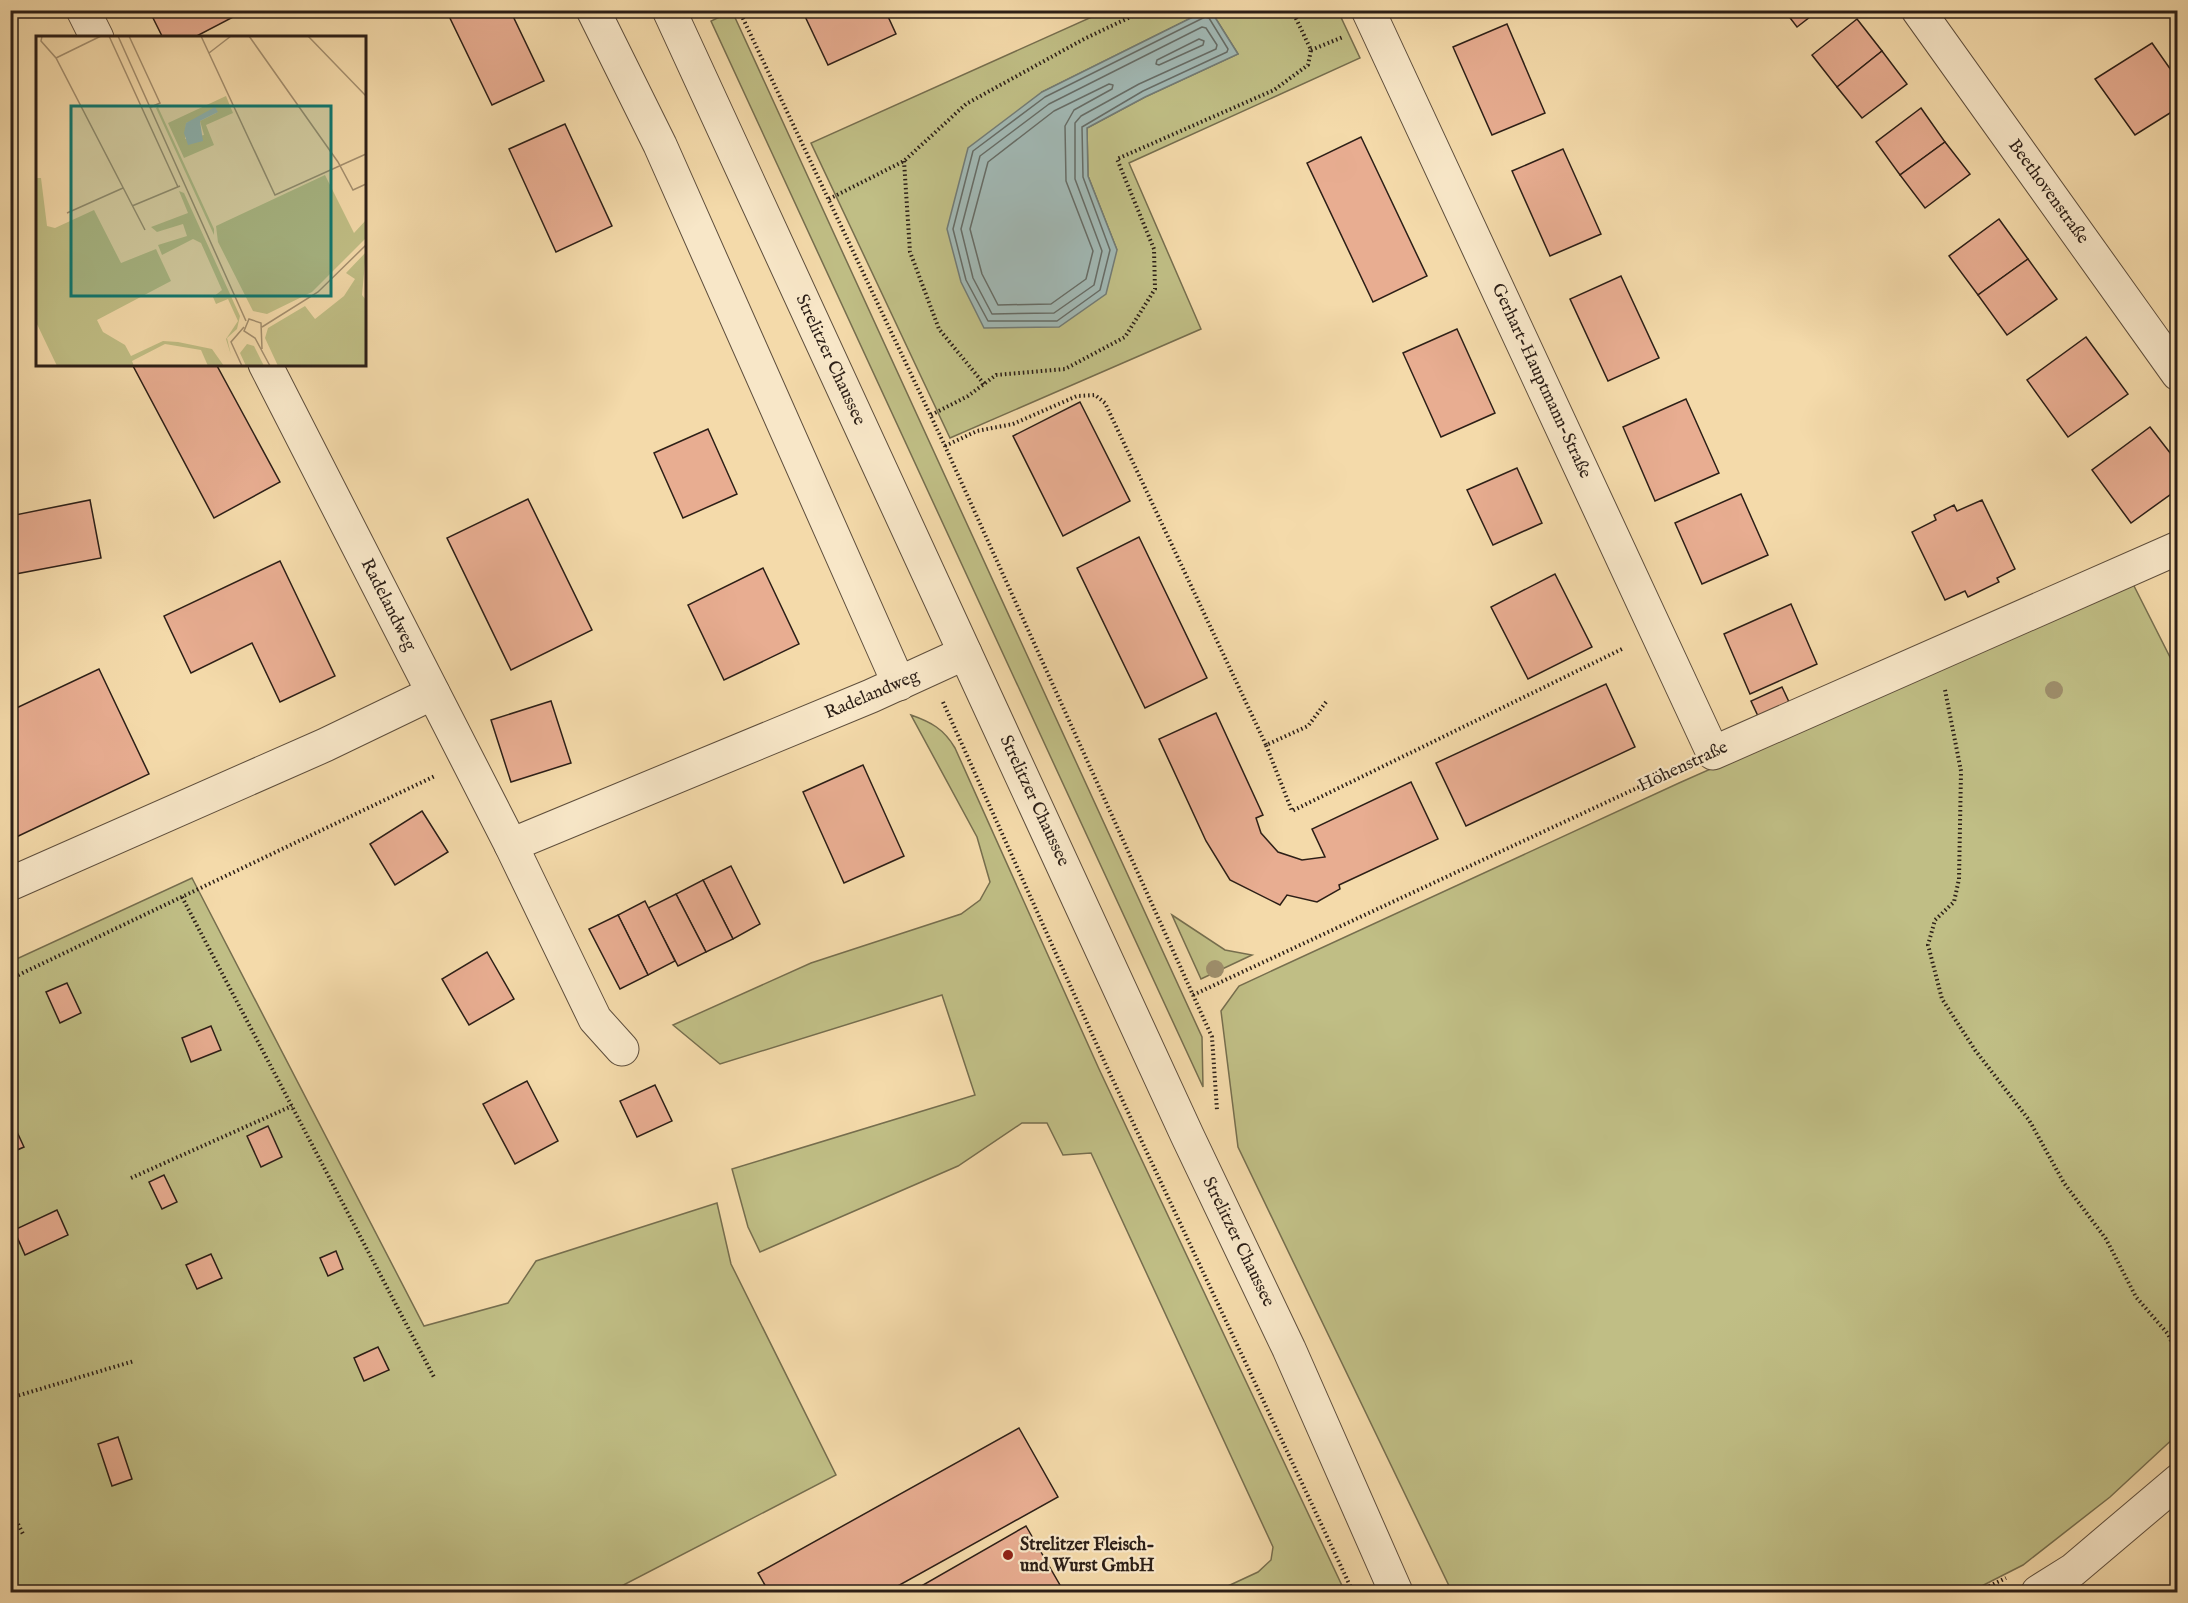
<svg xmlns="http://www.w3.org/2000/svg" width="2188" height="1603" viewBox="0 0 2188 1603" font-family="'IM FELL English',serif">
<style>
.green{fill:#c0be85;stroke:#766e4e;stroke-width:1.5}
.water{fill:#a1b8b4;stroke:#727b75;stroke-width:1.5}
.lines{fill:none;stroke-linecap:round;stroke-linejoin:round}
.shore{stroke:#666c66;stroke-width:1.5}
.building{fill:#e8ad91;stroke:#2c1f17;stroke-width:1.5}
.minor-casing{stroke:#5e4e3c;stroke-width:35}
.path{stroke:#2c1f17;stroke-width:4;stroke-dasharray:1.5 3;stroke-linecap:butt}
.minor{stroke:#f8e7c8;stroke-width:33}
.tree{fill:#9e8e6b}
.poi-dot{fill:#8f2418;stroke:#f8e7c8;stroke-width:2}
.labels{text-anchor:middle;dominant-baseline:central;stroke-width:4.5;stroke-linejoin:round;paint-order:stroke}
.street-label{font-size:18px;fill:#2c1f17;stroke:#f8e7c8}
.poi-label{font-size:18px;font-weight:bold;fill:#2c1f17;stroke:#f8e7c8;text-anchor:start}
.inset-road{fill:none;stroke:#a48f6f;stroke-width:1.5}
.view{fill:#0f766e;fill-opacity:0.15;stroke:#0f766e;stroke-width:3}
.inset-edge{fill:none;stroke:#2c1f17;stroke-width:3}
</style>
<rect width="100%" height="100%" fill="#f4daaa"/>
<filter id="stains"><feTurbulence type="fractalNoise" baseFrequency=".00333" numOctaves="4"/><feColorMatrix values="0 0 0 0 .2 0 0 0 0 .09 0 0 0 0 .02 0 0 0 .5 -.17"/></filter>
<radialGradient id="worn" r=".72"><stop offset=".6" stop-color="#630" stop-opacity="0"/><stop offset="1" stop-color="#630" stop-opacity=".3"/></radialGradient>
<g class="green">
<path d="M732,11L1202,1037L1203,1087L711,21Z"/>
<path d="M1105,11H1205L1042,92L1117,250L1088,176L1087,128L1145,97L1238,54L1211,11H1338L1360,58L1129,163L1201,329L950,438L811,143Z"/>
<path d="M2132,582L2177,671V1435L2110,1497L2023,1565L1970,1592H1452L1238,1147L1221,1011L1239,986L1679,783Z"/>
<path d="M911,715C931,722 944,729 955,748L1099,1069L1345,1592H1215L1258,1572L1271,1560L1273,1547L1091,1153L1063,1155L1047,1123H1022L958,1166L760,1252L748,1227L732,1169L975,1095L942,995L720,1064L673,1025L811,963L961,914L980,900L990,882L977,837Z"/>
<path d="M192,878L424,1326L508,1303L536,1261L717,1203L731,1264L836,1475L610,1592H11L10,962Z"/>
<path d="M1172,915L1225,950L1252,955L1201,979Z"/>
</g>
<path class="water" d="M1205,11H1211L1238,54L1145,97L1087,128L1088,176L1117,250L1106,294L1059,327L984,328L961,282L947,229L968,148L1042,92Z"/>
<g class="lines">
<g class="shore">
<path d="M1205,17L1209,18L1228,49L1227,52L1143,91L1082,127L1083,177L1110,250L1100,290L1057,321H988L966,280L953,229L973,151L1045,97Z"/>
<path d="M1202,27L1206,28L1217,45L1216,49L1139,84L1081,116L1075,123V179L1102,251L1094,285L1054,313L992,314L973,278L961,229L980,156L1049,104Z"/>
<path d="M1199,39L1204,41L1203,45L1159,65L1156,64L1157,60Z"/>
<path d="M1109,84L1113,85L1112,89L1074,110L1065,126L1066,181L1093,251L1086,279L1051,304L998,305L982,274L970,229L988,162L1054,111Z"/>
</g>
</g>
<g class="building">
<path d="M149,10H237L239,14L193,38H163Z"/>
<path d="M446,10H510L544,81L492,105Z"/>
<path d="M802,10H885L896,34L828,65Z"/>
<path d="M1784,10H1819L1797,27Z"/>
<path d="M1857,19L1882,51L1837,87L1812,55Z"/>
<path d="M1507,24L1545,113L1492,135L1453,47Z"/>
<path d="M2152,43L2178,80V108L2135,135L2095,79Z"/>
<path d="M1882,51L1907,84L1862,118L1837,87Z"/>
<path d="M1921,108L1945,142L1900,175L1876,142Z"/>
<path d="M565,124L612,226L556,252L509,149Z"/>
<path d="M1361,137L1427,276L1373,302L1307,163Z"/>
<path d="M1945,142L1970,174L1925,208L1900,175Z"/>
<path d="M1563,149L1601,234L1550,256L1512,171Z"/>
<path d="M1999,219L2028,259L1978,295L1949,256Z"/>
<path d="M2028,259L2057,299L2007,335L1978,295Z"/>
<path d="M1621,276L1659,358L1608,381L1570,299Z"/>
<path d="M1457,329L1495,413L1441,437L1403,353Z"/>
<path d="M2086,337L2128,394L2068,437L2027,380Z"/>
<path d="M132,364H216L280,482L214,518Z"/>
<path d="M1686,399L1719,473L1655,501L1623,427Z"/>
<path d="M1080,402L1130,501L1063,536L1013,436Z"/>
<path d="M2150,427L2178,463V489L2131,523L2092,470Z"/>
<path d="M708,429L737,494L683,518L654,453Z"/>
<path d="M1517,468L1542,523L1493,545L1467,490Z"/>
<path d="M1741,494L1768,555L1702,584L1675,523Z"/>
<path d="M528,499L592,630L511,670L447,538Z"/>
<path d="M90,500L101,558L10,575V516Z"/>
<path d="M1982,500L2015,569L1997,578L1999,582L1968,597L1965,591L1945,600L1912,532L1936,520L1934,515L1954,505L1957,511Z"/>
<path d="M1139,537L1207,678L1145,708L1077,568Z"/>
<path d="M280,561L335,676L280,702L252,643L191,673L164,616Z"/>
<path d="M763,568L799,644L724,680L688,605Z"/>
<path d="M1555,574L1592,647L1528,679L1491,607Z"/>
<path d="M1791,604L1817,664L1750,694L1724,634Z"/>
<path d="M99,669L149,774L10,840V711Z"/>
<path d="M1606,684L1635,747L1466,826L1436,763Z"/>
<path d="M1782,687L1789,702L1758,716L1751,701Z"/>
<path d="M551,701L571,763L511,782L491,720Z"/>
<path d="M1216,713L1263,815L1256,818L1261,833L1278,852L1302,860L1325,857L1312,829L1411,782L1438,839L1339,885L1340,889L1317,902L1287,895L1280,905L1230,880L1206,841L1159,739Z"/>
<path d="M863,765L904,856L844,883L803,792Z"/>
<path d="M422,811L448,852L395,885L370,844Z"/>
<path d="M731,866L760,924L733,939L703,880Z"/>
<path d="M703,880L733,939L706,952L676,894Z"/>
<path d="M676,894L706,952L678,966L648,908Z"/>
<path d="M645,901L675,961L648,975L618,915Z"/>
<path d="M618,915L648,975L620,989L589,929Z"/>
<path d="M487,952L514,999L469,1025L442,979Z"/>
<path d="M67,983L81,1013L60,1023L46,992Z"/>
<path d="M211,1026L221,1050L191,1062L182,1038Z"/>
<path d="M527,1081L558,1141L515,1164L483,1104Z"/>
<path d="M655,1085L672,1121L637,1137L620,1101Z"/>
<path d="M12,1121L24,1147L10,1153V1122Z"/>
<path d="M268,1126L282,1157L261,1167L247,1136Z"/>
<path d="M164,1175L177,1202L162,1209L149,1182Z"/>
<path d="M57,1210L68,1235L25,1255L14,1230Z"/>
<path d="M336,1251L343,1269L328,1276L320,1258Z"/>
<path d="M211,1254L222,1278L197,1289L186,1265Z"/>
<path d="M378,1347L389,1370L364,1381L354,1358Z"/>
<path d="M1019,1428L1058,1497L887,1592H769L758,1573Z"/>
<path d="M118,1437L132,1479L112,1486L98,1444Z"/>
<path d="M1026,1526L1064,1592H927L923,1585Z"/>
</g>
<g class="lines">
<defs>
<g id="minor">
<path d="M83,10L97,38"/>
<path d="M593,10L660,145L899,684"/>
<path d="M669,10L1187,1135L1289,1349L1396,1592"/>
<path d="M1368,10L1713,753L2178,548"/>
<path d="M1918,10L2178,374"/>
<path d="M265,364L511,845L595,1019L622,1049"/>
<path d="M511,845L871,696L965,653"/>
<path d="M10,884L325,745L433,693"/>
<path d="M2038,1592L2073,1570L2178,1481"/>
</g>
</defs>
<use href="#minor" class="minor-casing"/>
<g class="path">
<path d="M739,10L945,446L1212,1037L1217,1110"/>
<path d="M1311,50L1343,37"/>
<path d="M904,161L910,252L939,329L984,384"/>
<path d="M829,199L904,161L966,104L1084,39L1145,10"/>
<path d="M931,415L968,396L996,375L1065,369L1125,337L1155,289L1154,249L1117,159L1274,90L1308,65L1311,50L1292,10"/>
<path d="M945,446L977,431L1013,424L1077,396L1095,395L1105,403L1266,745"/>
<path d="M1945,690L1961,771L1959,879L1954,902L1935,920L1928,945L1942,999L1975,1050L2029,1120L2064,1183L2106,1239L2136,1297L2168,1334L2178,1356"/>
<path d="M943,702L1105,1063L1353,1592"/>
<path d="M1326,702L1308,726L1266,745L1292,811L1624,648"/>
<path d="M182,897L435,1379"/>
<path d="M10,979L435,776"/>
<path d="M1193,995L1682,767"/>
<path d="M131,1178L292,1106"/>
<path d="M10,1398L134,1361"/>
<path d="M10,1508L23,1534"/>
<path d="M1977,1592L2006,1578"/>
</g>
<use href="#minor" class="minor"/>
</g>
<g class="tree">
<circle cx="2054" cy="690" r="9"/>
<circle cx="1215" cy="969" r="9"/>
</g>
<circle class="poi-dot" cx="1008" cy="1555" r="6"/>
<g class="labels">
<g class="street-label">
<text transform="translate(2048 192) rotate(54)">Beethovenstraße</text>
<text transform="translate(830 360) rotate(65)">Strelitzer Chaussee</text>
<text transform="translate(1541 381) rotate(65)">Gerhart-Hauptmann-Straße</text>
<text transform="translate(388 605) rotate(63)">Radelandweg</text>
<text transform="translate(872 695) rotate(-23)">Radelandweg</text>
<text transform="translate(1683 767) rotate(-25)">Höhenstraße</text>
<text transform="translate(1034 801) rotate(65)">Strelitzer Chaussee</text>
<text transform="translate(1238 1242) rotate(64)">Strelitzer Chaussee</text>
</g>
<g class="poi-label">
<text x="1020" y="1545">Strelitzer Fleisch-<tspan x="1020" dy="21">und Wurst GmbH</tspan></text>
</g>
</g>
<g transform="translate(36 36)">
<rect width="330" height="330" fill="#f4daaa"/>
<path d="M190,60L197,77L170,89L178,109L148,122L132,87ZM182,76L164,85L168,99L149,103L150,87ZM122,71L178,193V199L120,72ZM289,139L318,197L330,184V202L276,256L231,278L217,275L182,206L180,190ZM0,142H5L11,190L19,192L58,174L85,227L120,213L135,245L61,284L67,296L89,309L95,320L127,305L142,306L176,313L188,330H172L165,314L129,308L96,325L98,330H21L0,286ZM143,155L148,157L204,280L201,293L191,302L195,319L190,303L202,285L192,263L180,268L177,261L186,254L165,207L157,203L126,219L122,209L151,200L147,188L121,196L115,191L152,177ZM330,216L326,259L330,264V330H242L229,302L232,292L269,270L279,283L308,260L319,243L310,237ZM211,308L218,310L228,330H210L204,317Z" fill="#c0be85" fill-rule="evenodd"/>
<path d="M179,71L182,76L164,85L167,105L152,109L148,97L150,87Z" fill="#a1b8b4"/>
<path class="inset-road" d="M6,0L5,5L20,22L109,194M73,0L142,151M82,0L210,285M93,0L124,67L115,71M165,0L239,159L330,118M213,0L302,126L317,154L330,148M272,0L330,60M173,17L195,0M20,22L65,0M96,170L144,150M31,177L87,152M226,291L282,256L330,209M226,313L225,287L213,283L208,295L219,302L234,330M206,330L195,306L208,291"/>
<path class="view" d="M35,70H295V260H35Z"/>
<rect width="330" height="330" class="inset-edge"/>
</g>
<rect width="2188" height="1603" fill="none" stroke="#f4daaa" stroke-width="36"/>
<rect x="12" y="12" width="2164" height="1579" fill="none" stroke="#2c1f17" stroke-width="3"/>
<rect x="18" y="18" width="2152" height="1567" fill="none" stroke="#2c1f17" stroke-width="1.5"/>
<rect width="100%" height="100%" filter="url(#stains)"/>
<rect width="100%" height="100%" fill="url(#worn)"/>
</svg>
